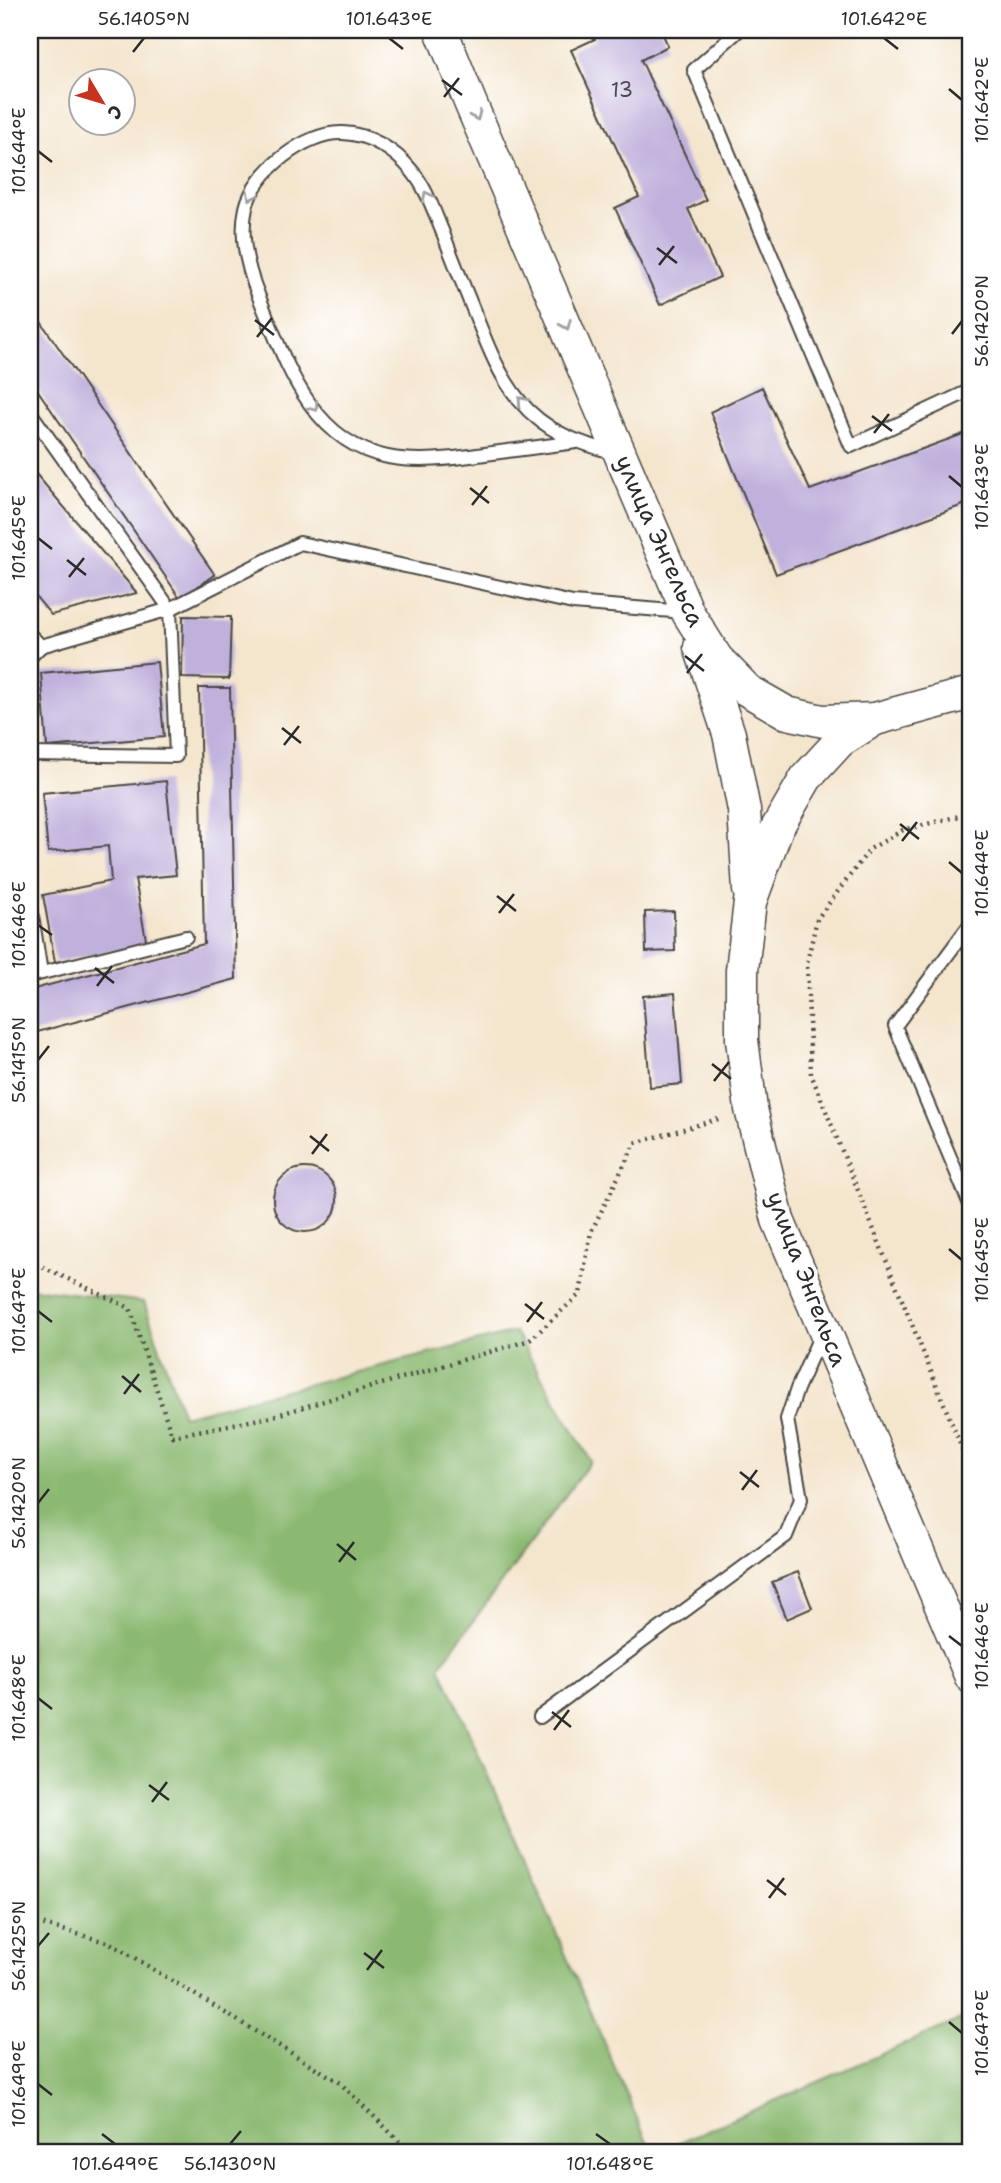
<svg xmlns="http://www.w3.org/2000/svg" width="1001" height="2183" viewBox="0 0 1001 2183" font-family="'Shantell Sans',sans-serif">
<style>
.forest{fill:#8cb972;stroke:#5c724e;stroke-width:2}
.building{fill:#c0b1dc}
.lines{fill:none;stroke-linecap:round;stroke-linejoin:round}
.service-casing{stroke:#494743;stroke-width:16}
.tertiary-casing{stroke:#494743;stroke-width:35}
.path{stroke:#494743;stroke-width:4.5;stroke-dasharray:2 5;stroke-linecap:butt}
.service{stroke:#fff;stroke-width:12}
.tertiary{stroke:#fff;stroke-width:32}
.oneway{stroke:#a0a0a0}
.ticks{fill:none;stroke:#2b2b2b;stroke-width:2.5}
.labels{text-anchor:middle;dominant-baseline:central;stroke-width:7;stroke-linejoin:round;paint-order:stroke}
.number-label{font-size:21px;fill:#504c57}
.street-label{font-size:24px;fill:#2b2b2b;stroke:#fff}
.neatline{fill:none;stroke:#2b2b2b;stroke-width:2.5}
.ticks-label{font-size:18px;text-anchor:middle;fill:#2b2b2b}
</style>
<rect width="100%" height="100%" fill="#fff"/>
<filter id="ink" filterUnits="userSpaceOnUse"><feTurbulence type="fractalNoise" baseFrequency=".0143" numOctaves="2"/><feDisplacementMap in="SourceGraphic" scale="14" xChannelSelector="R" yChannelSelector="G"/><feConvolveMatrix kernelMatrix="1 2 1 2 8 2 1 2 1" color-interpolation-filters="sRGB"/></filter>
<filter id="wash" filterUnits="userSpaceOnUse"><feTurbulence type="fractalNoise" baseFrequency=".00686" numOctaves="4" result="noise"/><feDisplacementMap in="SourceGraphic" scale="28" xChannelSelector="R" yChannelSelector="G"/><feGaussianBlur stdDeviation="1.57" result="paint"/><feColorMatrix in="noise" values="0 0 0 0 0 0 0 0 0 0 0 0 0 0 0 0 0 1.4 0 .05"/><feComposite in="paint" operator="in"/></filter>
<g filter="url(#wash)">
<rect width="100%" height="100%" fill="#f4e5cd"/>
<g class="forest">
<path d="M30,1288L144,1302L183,1416L515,1332L591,1461L440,1666L652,2153H30Z"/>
<path d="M971,2015V2153H655Z"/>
</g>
<g id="blocks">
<g class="building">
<path d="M591,30H661L668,46L641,60L706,200L688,209L720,277L660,305L615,208L639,197L571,50L595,39Z"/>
<path d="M30,306L215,575L180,598L30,379Z"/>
<path d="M762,387L810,490L966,433L971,438V502L776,574L710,412Z"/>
<path d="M30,467L137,593L51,615L30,590Z"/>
<path d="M183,616L231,617L229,679L182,678Z"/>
<path d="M157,662L164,737L47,747L41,673Z"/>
<path d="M199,688H230L236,979L30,1034V990L204,944Z"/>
<path d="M166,781L176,875L135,879L147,945L55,962L43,895L111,881L108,846L48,852L42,793Z"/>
<path d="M674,911L675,951L646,952L645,912Z"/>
<path d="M675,993L682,1084L650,1087L643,996Z"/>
<circle cx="305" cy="1200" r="32"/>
<path d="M798,1572L812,1608L787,1619L772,1582Z"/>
</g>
</g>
</g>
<g filter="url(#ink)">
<use href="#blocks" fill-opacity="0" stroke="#494743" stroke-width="2"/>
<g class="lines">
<defs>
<g id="service">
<path d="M739,30L694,70L851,446L971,390"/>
<path d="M30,412L170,609L176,756L30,754"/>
<path d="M576,442C546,446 515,450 485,454C415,464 356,469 310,404C287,372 274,333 259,297C248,270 239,238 246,208C254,172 306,131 343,133C369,134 395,150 412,171C427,189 434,212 443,233C453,260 464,287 475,314C487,344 498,374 519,400C545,432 578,443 616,453"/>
<path d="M30,635L41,646L170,609L300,543L573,603L685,612"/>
<path d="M30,657L41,646"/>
<path d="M30,902L41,973"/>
<path d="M971,923L895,1026L971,1207"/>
<path d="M30,976L186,937"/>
<path d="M540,1717L786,1536L801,1499L787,1419L797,1389L821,1334"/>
</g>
<g id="tertiary">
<path d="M441,30L470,102L688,613L717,659L747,690L787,713L823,721L875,719L971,693"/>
<path d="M700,647L729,734L744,810L749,890"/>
<path d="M875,719L840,741L806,778L777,828L750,902L742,970V1040L751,1109L778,1220L971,1677"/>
</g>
</defs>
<use href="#service" class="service-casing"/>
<use href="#tertiary" class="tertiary-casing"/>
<g class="path">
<path d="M971,813L903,830L870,849L817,919L807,962L811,1074L971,1471"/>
<path d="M30,1261L130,1308L172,1436L270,1417L530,1340L580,1294L591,1232L635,1143L722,1118"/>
<path d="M30,1921L110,1943L339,2082L399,2141L425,2153"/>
</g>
<use href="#service" class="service"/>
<use href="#tertiary" class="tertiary"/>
</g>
<defs><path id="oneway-chevron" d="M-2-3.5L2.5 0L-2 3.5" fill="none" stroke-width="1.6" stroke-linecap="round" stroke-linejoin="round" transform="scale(1.75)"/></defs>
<g class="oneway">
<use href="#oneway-chevron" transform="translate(476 116) rotate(67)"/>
<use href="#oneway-chevron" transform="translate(251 196) rotate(116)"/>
<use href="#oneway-chevron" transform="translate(427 196) rotate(-117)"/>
<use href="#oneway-chevron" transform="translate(566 325) rotate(67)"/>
<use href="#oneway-chevron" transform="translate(522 401) rotate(-132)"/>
<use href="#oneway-chevron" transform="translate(314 407) rotate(52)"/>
</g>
</g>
<path class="ticks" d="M389,38L403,49M884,38L898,49M133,52L144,38M442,80L462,95M949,89L962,100M444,97L459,78M38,151L52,162M657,248L677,263M659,265L674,246M255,320L274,335M952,334L962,321M257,337L272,318M872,416L892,431M874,433L889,414M949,476L962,487M470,488L489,503M472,505L487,486M38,538L52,549M67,560L86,575M69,577L84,558M685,656L704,671M687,673L702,654M282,728L301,743M284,745L299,726M900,824L919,839M902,841L917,822M949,862L962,873M497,896L516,911M499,913L514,894M38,925L52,935M95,968L114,983M97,986L112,966M38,1060L49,1046M712,1064L731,1079M714,1081L729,1062M310,1136L329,1151M312,1154L327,1134M949,1249L962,1260M525,1304L544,1319M38,1311L52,1322M527,1322L542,1302M122,1376L141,1392M124,1394L139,1374M740,1472L759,1487M742,1490L757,1470M38,1503L49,1489M337,1544L356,1560M339,1562L354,1542M949,1636L962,1646M38,1698L52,1709M552,1712L571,1727M554,1730L569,1710M149,1785L169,1800M152,1802L167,1782M767,1880L786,1895M769,1898L784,1878M38,1946L49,1933M364,1953L384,1968M367,1970L382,1950M949,2022L962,2033M38,2084L52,2095M102,2134L115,2144M596,2134L610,2144M230,2144L241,2131"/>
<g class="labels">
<g class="number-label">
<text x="622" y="90">13</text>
</g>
<g class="street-label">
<text transform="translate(660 541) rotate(66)">улица Энгельса</text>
<text transform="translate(807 1279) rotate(69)">улица Энгельса</text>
</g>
</g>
<rect width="1001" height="2183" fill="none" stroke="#fff" stroke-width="77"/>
<g transform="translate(102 102) rotate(128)"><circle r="33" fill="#ffffff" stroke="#aaaaaa" stroke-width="2"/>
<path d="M0-5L12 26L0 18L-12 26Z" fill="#c8321e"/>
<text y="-10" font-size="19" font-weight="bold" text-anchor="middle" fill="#2b2b2b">С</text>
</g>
<rect x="38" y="38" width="924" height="2106" class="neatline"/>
<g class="ticks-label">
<text x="144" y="25">56.1405°N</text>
<text x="389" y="25">101.643°E</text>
<text x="884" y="25">101.642°E</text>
<text transform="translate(982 100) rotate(-90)" y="6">101.642°E</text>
<text transform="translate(19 151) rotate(-90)" y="6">101.644°E</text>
<text transform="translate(982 321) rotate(-90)" y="6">56.1420°N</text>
<text transform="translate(982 487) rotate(-90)" y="6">101.643°E</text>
<text transform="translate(19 538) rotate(-90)" y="6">101.645°E</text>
<text transform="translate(982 873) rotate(-90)" y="6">101.644°E</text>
<text transform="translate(19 925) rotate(-90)" y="6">101.646°E</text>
<text transform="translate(19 1060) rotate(-90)" y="6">56.1415°N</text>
<text transform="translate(982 1260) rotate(-90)" y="6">101.645°E</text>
<text transform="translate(19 1311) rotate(-90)" y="6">101.647°E</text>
<text transform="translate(19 1503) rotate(-90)" y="6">56.1420°N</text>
<text transform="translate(982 1646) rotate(-90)" y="6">101.646°E</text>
<text transform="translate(19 1698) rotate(-90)" y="6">101.648°E</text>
<text transform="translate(19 1946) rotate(-90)" y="6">56.1425°N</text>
<text transform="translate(982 2033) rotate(-90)" y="6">101.647°E</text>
<text transform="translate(19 2084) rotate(-90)" y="6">101.649°E</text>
<text x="115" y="2170">101.649°E</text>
<text x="230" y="2170">56.1430°N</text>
<text x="610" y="2170">101.648°E</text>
</g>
</svg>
